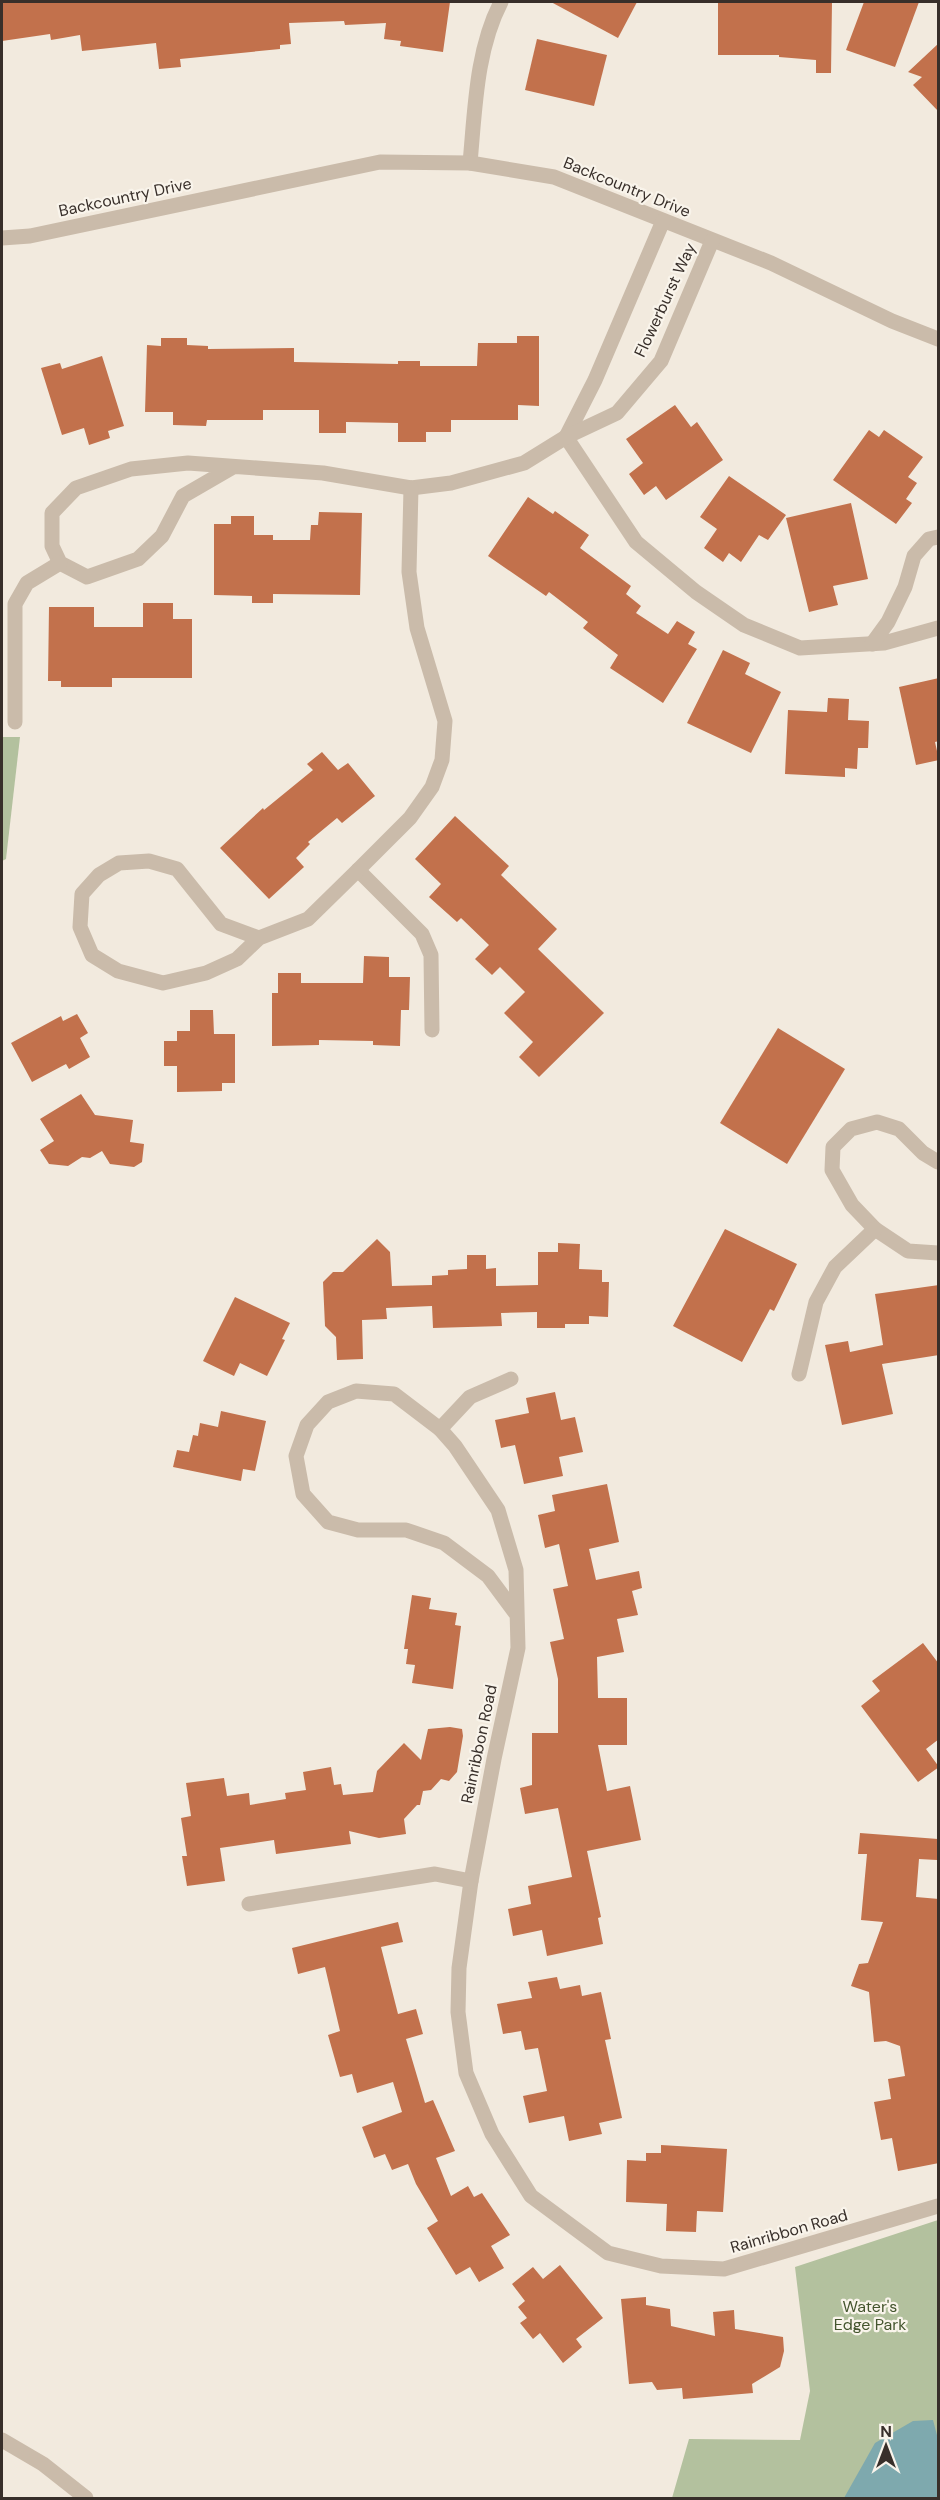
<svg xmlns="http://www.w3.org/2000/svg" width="940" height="2500" viewBox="0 0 940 2500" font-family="'DM Sans',sans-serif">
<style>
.green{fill:#b3c19e}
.water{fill:#7ea9ae}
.building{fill:#c2714c}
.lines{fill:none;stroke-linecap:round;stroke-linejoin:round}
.minor{stroke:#cabbaa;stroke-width:15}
.labels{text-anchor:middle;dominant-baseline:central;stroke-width:4.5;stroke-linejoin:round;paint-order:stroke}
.street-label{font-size:16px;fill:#382f2a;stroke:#f9f4eb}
.park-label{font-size:16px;fill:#44552e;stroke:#f9f4eb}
</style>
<rect width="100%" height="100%" fill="#f2eade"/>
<g class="green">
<path d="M2,737H20L6,859L2,861Z"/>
<path d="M938,2220V2498H672L689,2439L800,2440L810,2391L795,2267Z"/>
</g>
<path class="water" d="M933,2420L938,2439V2498H844L875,2443L913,2421Z"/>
<g class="building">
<path d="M2,2H450L443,52L400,46L401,41L384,39L386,23L345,25L344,21L289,23L291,44L280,45V49L180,59L181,67L159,69L156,43L82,51L80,35L51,40L50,34L2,41Z"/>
<path d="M551,2H637L618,38Z"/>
<path d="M718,2H832L831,73H816V60L779,57V55H718Z"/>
<path d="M864,2H919L895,67L846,50Z"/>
<path d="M537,39L607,55L594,106L525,90Z"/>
<path d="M939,43V112L913,85L922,77L908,72Z"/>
<path d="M517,336H539V406L518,405V420H451V432H426V442H398V423L346,422V433H319V410H263V420H207L206,426L173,425V412H145L147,345L161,346V338H187V345L208,346V349L294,348V362L398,364V361H420V366H477L478,343H517Z"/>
<path d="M102,356L124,426L108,431L110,438L89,445L84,428L62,435L41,368L60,363L62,369Z"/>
<path d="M675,405L691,427L697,422L723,460L666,500L656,486L644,495L629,474L643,463L626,439Z"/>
<path d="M869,430L879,437L884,430L923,457L908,477L917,483L906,499L912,503L896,524L833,480Z"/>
<path d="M729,476L786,515L768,540L759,535L741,562L729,553L723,562L704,548L717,529L700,517Z"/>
<path d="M528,497L553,514L555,511L589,535L580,548L631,586L626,594L641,606L636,613L668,634L677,621L695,632L688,644L697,649L663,703L610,668L618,655L583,628L588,622L549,592L546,596L488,556Z"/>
<path d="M851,503L868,579L833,586L838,605L809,612L786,518Z"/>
<path d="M319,512L362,513L360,595L273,594V603H252V596L214,595V524H231V516H254V535H273V540H310L311,525H318Z"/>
<path d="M143,603H173V619H192V678H112V687H61V681H48L49,607H94V627H143Z"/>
<path d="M723,650L750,663L745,674L781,692L751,753L687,723Z"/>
<path d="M939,678V741L935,742L939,760L916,765L899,687Z"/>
<path d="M828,698L849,699L848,720L869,721L868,748H858L857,769L845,768V777L785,774L788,710L827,712Z"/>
<path d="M322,752L338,770L348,763L375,796L342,823L337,818L308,842L310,844L296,858L304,867L269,899L220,848L263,808L264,810L313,770L307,764Z"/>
<path d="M455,816L509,866L501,875L557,929L538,949L604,1013L539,1077L519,1057L533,1042L504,1013L525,992L500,967L492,975L475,959L489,945L461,918L457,922L429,897L441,884L415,859Z"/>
<path d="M364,956L389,957V977H410L409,1010H401L400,1046L373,1045V1041L319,1040V1045L272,1046V993H278V973H301V983H363Z"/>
<path d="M190,1010H213L214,1034H235V1083H222V1091L177,1092V1066H164V1041H177V1031H190Z"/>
<path d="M77,1014L88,1033L80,1038L90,1057L69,1069L66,1064L32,1082L11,1043L61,1016L63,1021Z"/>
<path d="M778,1028L845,1069L787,1164L720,1123Z"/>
<path d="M81,1094L95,1115L133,1120L130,1142L144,1144L142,1162L134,1167L110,1164L102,1151L90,1158L82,1157L68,1166L49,1164L40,1150L54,1141L40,1119Z"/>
<path d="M725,1229L797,1264L774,1311L770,1309L742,1362L673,1326Z"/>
<path d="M377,1239L390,1252L392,1286L432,1285V1276L448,1275V1270L467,1269V1255H486V1269L496,1268V1286L538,1285V1252H558V1243L580,1244L579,1269L602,1270V1282H609L608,1317L589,1316V1324H565V1328H537V1312L501,1313L502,1326L433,1328L432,1306L386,1308L387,1319L362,1320L363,1359L337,1360L336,1337L325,1326L323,1282L333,1272H343Z"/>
<path d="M939,1285V1355L882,1364L893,1414L842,1425L825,1345L848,1341L850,1352L883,1345L875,1294Z"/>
<path d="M235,1297L290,1323L282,1339L285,1340L267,1376L240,1363L234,1376L203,1361Z"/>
<path d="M555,1392L561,1420L575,1417L583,1452L559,1457L563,1476L524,1484L515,1445L501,1448L495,1420L529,1413L526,1398Z"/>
<path d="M221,1411L266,1421L255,1471L243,1469L241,1481L173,1467L177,1450L189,1452L193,1435L198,1436L200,1423L218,1427Z"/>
<path d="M607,1484L619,1542L589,1549L596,1580L639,1571L642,1588L632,1591L638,1615L617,1619L624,1652L597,1657L598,1698H627V1745H598L607,1791L630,1786L641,1840L587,1851L601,1917L598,1918L603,1944L547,1956L542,1930L513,1936L508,1909L531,1904L528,1886L572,1877L558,1808L525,1814L520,1788L532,1785V1733H558V1679L550,1642L564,1639L553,1589L568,1586L559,1544L545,1548L538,1515L555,1511L552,1495Z"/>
<path d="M412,1595L431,1598L429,1609L457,1613L455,1625L461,1626L453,1689L412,1683L415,1665L406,1664L408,1649H404Z"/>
<path d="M923,1643L939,1664V1739L926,1749L939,1767L918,1782L861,1706L880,1691L872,1681Z"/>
<path d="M450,1727L462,1729L463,1736L457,1772L449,1781L441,1779L431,1790L423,1791L420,1805H417L404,1819L406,1834L379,1838L349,1831L351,1844L276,1854L274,1840L220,1848L225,1881L187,1886L182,1856H187L181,1818L191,1816L186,1783L224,1778L227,1796L249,1793L250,1805L286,1799L285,1793L306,1790L303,1772L331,1767L334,1785L341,1784L343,1795L373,1792L377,1771L404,1743L421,1760L428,1729Z"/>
<path d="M860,1833L938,1839L937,1860L919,1859L916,1897L939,1899V2163L898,2171L892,2138L881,2140L874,2102L891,2099L888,2079L905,2076L900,2046L886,2041L874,2042L869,1992L851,1986L859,1964L868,1963L883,1922L861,1920L867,1854H858Z"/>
<path d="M398,1922L403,1942L381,1947L398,2014L416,2009L423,2034L406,2039L425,2103L433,2100L455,2151L436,2158L451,2196L468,2186L474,2197L482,2193L510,2235L491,2246L504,2268L479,2282L470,2267L456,2275L427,2228L438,2221L416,2184L408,2164L392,2170L385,2154L374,2158L362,2127L402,2112L393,2082L357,2093L352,2074L340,2077L328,2035L340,2031L325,1967L298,1974L292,1948Z"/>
<path d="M557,1977L560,1989L580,1985L582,1996L601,1992L611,2039L605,2040L622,2118L599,2123L602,2134L569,2141L564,2116L529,2123L523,2096L547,2091L538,2048L525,2050L521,2031L503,2034L497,2004L532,1998L528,1982Z"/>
<path d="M661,2145L727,2149L723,2212L697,2211L696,2232L666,2231L667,2204L626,2202L627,2160L646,2161V2153H661Z"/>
<path d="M560,2265L603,2318L576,2339L582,2347L563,2363L540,2333L533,2339L520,2323L527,2318L518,2307L525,2301L512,2284L533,2267L543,2279Z"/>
<path d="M646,2297V2305L670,2309L671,2326L715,2336L713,2312L734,2310L735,2329L783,2337L784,2351L780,2367L752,2384L753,2393L683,2399L682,2388L657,2390L652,2382L629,2384L621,2299Z"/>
</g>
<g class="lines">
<g class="minor">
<path d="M470,163C475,110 476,50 501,2"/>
<path d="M2,238L30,236L380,162L470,163L554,177L771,263L892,321L938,339"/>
<path d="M566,437L636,542L696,592L744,625L800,648L884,643L938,628"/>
<path d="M566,437L595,380L663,221"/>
<path d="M233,467L183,496L162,536L138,559L87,577L60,563L52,546V513L76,488L131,469L188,463L323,473L411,488L451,483L524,463L566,437L617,413L661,361L712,241"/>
<path d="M872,644L888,622L905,587L914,556L929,539L938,537"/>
<path d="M15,722V604L27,583L60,563"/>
<path d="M358,870L422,934L431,955L432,1030"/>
<path d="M259,938L237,959L206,973L163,983L118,971L92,955L80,927L82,894L99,875L119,863L149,861L177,869L221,924L259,938L308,919L358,870L410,818L432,787L442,760L445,721L417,628L409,572L411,488"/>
<path d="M938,1162L923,1153L899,1129L877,1122L851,1129L833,1147L832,1170L852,1205L875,1229L908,1251L938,1253"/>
<path d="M799,1374L816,1302L835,1267L875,1229"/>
<path d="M440,1429L470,1397L511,1379"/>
<path d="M517,1615L488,1576L444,1543L406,1530H358L328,1522L303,1494L296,1456L307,1425L328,1402L356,1391L394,1394L440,1429L455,1446L498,1510L516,1570L518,1648L494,1759L471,1881L459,1968L458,2012L466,2073L492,2134L531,2196L608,2253L661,2266L724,2269L938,2206"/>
<path d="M249,1904L435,1874L471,1881"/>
<path d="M2,2440L43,2464L86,2498"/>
</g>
</g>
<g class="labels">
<g class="street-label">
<text transform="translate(627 187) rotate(22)">Backcountry Drive</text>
<text transform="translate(125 197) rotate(-12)">Backcountry Drive</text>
<text transform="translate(665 300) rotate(-65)">Flowerburst Way</text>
<text transform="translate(479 1744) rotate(-78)">Rainribbon Road</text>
<text transform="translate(789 2231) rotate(-16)">Rainribbon Road</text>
</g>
<g class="park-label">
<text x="870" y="2306">Water's<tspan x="870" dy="18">Edge Park</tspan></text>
</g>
</g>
<rect width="940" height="2500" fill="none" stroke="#382f2a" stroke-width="6"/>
<g transform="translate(886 2446)" stroke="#f9f4eb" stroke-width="4.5" paint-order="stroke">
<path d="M0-4.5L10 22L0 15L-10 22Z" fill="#382f2a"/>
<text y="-9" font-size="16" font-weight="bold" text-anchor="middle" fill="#382f2a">N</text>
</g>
</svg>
